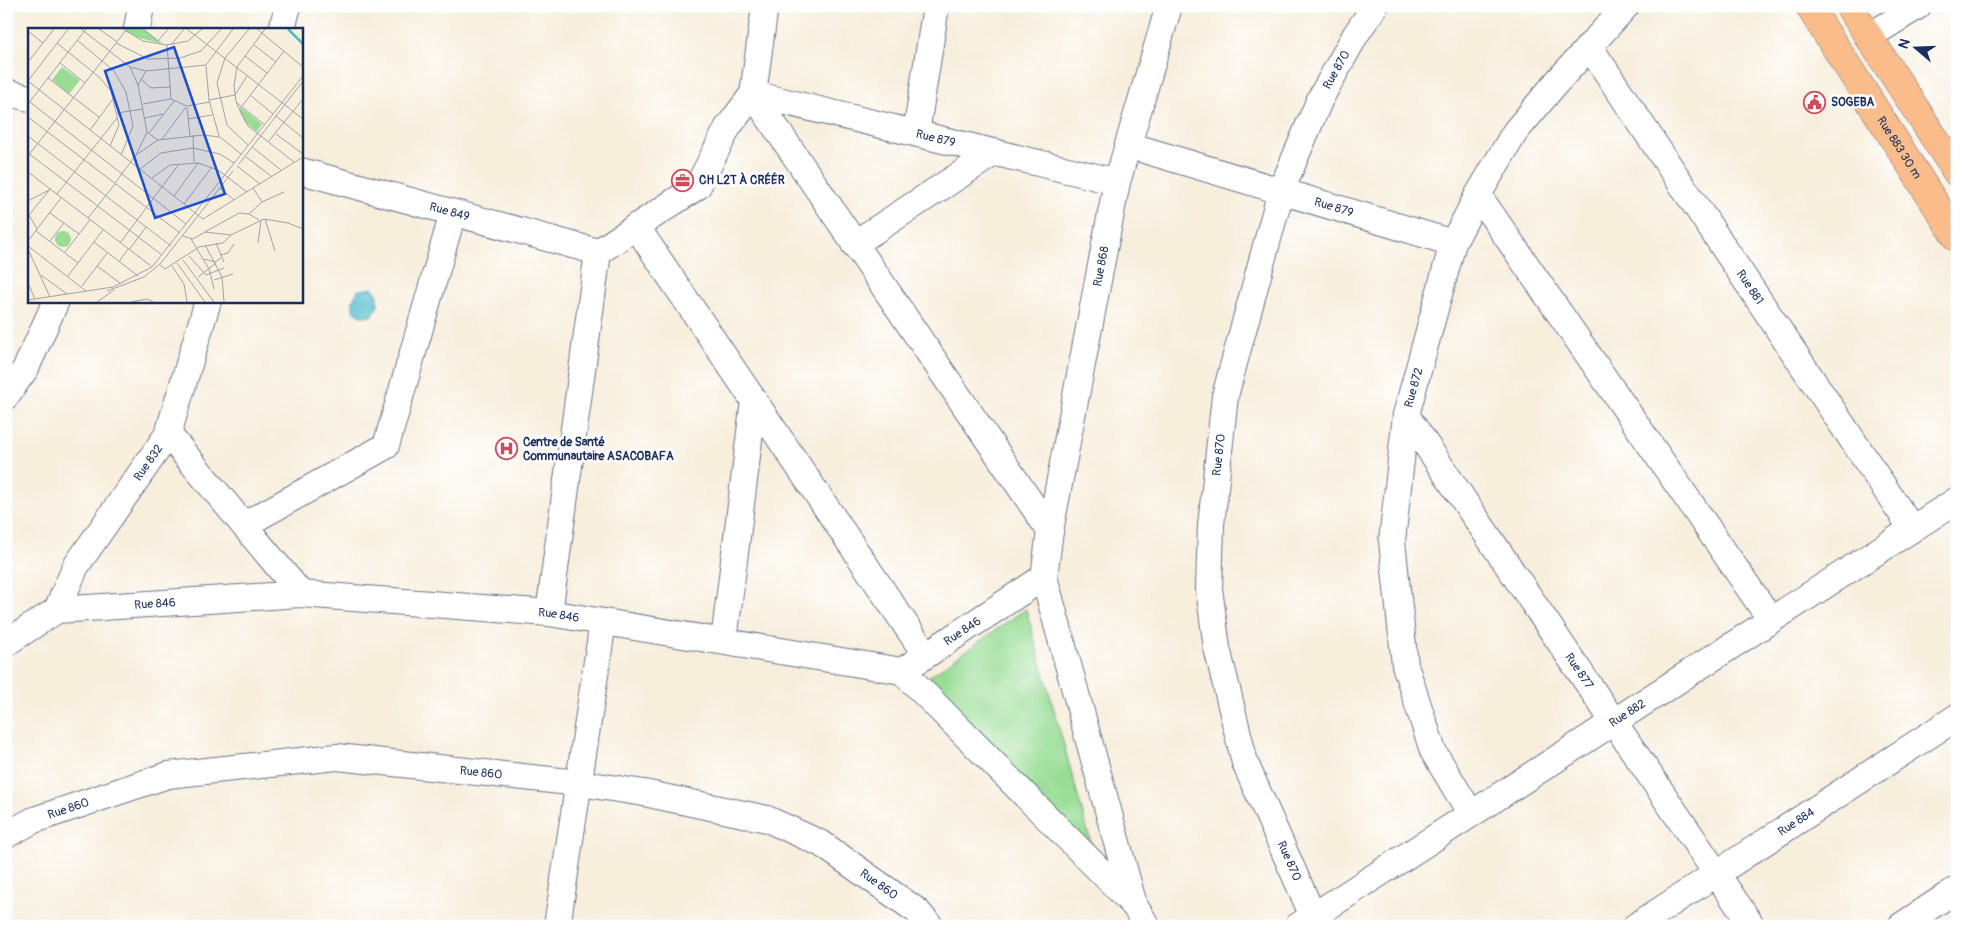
<svg xmlns="http://www.w3.org/2000/svg" width="1963" height="932" viewBox="0 0 1963 932" font-family="Pangolin,sans-serif">
<style>
.green{fill:#99dd95;stroke:#5a867a}
.water{fill:#50bbcc;stroke:#367595}
.lines{fill:none;stroke-linecap:round;stroke-linejoin:round}
.minor-casing{stroke:#68728a;stroke-width:28}
.major-casing{stroke:#68728a;stroke-width:29}
.minor{stroke:#fff;stroke-width:26}
.major{stroke:#f9bc8a;stroke-width:28}
.labels{text-anchor:middle;dominant-baseline:central;stroke-width:5;stroke-linejoin:round;paint-order:stroke}
.street-label{font-size:12px;fill:#1b2f5e;stroke:#fff}
.poi-label{font-size:12px;font-weight:bold;fill:#1b2f5e;stroke:#fff;text-anchor:start}
.inset-river{fill:none;stroke:#50bbcc;stroke-width:2.5}
.inset-road{fill:none;stroke:#9fa2aa;stroke-width:1}
.view{fill:#1d4ed8;fill-opacity:0.15;stroke:#1d4ed8;stroke-width:2.5}
.inset-edge{fill:none;stroke:#1b2f5e;stroke-width:2.5}
</style>
<rect width="100%" height="100%" fill="#fff"/>
<filter id="ink" filterUnits="userSpaceOnUse"><feTurbulence type="fractalNoise" baseFrequency=".02" numOctaves="2"/><feDisplacementMap in="SourceGraphic" scale="10" xChannelSelector="R" yChannelSelector="G"/><feConvolveMatrix kernelMatrix="1 2 1 2 8 2 1 2 1" color-interpolation-filters="sRGB"/></filter>
<filter id="wash" filterUnits="userSpaceOnUse"><feTurbulence type="fractalNoise" baseFrequency=".0096" numOctaves="4" result="noise"/><feDisplacementMap in="SourceGraphic" scale="20" xChannelSelector="R" yChannelSelector="G"/><feGaussianBlur stdDeviation="1.12" result="paint"/><feColorMatrix in="noise" values="0 0 0 0 0 0 0 0 0 0 0 0 0 0 0 0 0 1.4 0 .05"/><feComposite in="paint" operator="in"/></filter>
<g filter="url(#wash)">
<rect width="100%" height="100%" fill="#f7eedc"/>
<path class="green" d="M1026,609L1098,868L917,685Z"/>
<path class="water" d="M373,288L378,295V306L372,316H361L353,311V300L358,290Z"/>
</g>
<g filter="url(#ink)">
<g class="lines">
<defs>
<g id="minor">
<path d="M137,29L141,6"/>
<path d="M282,29L288,6"/>
<path d="M1868,37L1918,6"/>
<path id="s1" d="M1589,46L1912,529"/>
<path d="M6,92L29,98"/>
<path d="M753,94L1050,531"/>
<path id="s2" d="M753,94L1117,182"/>
<path d="M916,133L936,6"/>
<path id="s3" d="M1128,145L1453,243"/>
<path id="s4" d="M301,171L598,252"/>
<path d="M1478,195L1771,620"/>
<path d="M636,226L926,655"/>
<path d="M854,244L995,152"/>
<path d="M6,396L26,368L56,301"/>
<path id="s5" d="M1406,415L1752,926"/>
<path d="M168,434L301,594"/>
<path d="M244,525L386,446L453,213"/>
<path id="s6" d="M57,610L76,566L168,434L208,301"/>
<path d="M549,613L598,252L698,186L728,127L753,94L765,6"/>
<path d="M724,641L754,400"/>
<path id="s7" d="M6,643L57,610L301,594L549,613L902,671L1044,577"/>
<path d="M902,671L1134,905L1147,926"/>
<path id="s8" d="M1471,814L1433,751L1405,665L1392,541L1406,415L1453,243L1478,195L1515,132L1556,83L1626,6"/>
<path id="s9" d="M6,835L34,820L168,775L337,757L579,783L644,793L767,819L822,844L917,911L930,926"/>
<path id="s10" d="M1134,905L1044,577L1050,531L1117,182L1169,6"/>
<path id="s11" d="M1313,916L1245,763L1217,648L1209,589L1211,525L1225,396L1281,191L1320,99L1356,34L1375,6"/>
<path d="M557,926L603,622"/>
<path id="s12" d="M1298,926L1957,500"/>
<path id="s13" d="M1636,926L1957,717"/>
<path d="M1901,926L1957,889"/>
</g>
<g id="major">
<path id="s14" d="M1809,6L1957,238"/>
<path d="M1849,6L1957,173"/>
</g>
</defs>
<use href="#minor" class="minor-casing"/>
<use href="#major" class="major-casing"/>
<use href="#minor" class="minor"/>
<use href="#major" class="major"/>
</g>
</g>
<defs>
<symbol id="civic-ring" viewBox="-11 -11 22 22"><circle r="9.5" fill="#fff" stroke="#d1495b" stroke-width="1.5"/><path d="M-.6-6.5H3V-4.5H.6V-3L4-1V1h2V6H-6V1h2V-1L-.6-3ZM-1.2 2.5V6h2.4V2.5Z" fill="#d1495b"/></symbol>
<symbol id="office-ring" viewBox="-11 -11 22 22"><circle r="9.5" fill="#fff" stroke="#d1495b" stroke-width="1.5"/><path d="M-6-3h4V-5.5h4V-3h4V5H-6ZM-1-4.5V-3h2v-1.5ZM-6 0V1H6V0Z" fill="#d1495b"/></symbol>
<symbol id="hospital-ring" viewBox="-11 -11 22 22"><circle r="9.5" fill="#fff" stroke="#d1495b" stroke-width="1.5"/><path d="M-5-5h3v3.5h4V-5h3V5h-3V1.5h-4V5h-3Z" fill="#d1495b"/></symbol>
</defs>
<g fill-rule="evenodd">
<use href="#civic-ring" x="1802" y="90" width="25" height="25"/>
<use href="#office-ring" x="670" y="168" width="25" height="25"/>
<use href="#hospital-ring" x="494" y="436" width="25" height="25"/>
</g>
<g class="labels">
<g class="street-label">
<text stroke="none"><textPath href="#s11" startOffset="885">Rue 870</textPath></text>
<text stroke="none"><textPath href="#s2" startOffset="188">Rue 879</textPath></text>
<text stroke="none"><textPath href="#s14" startOffset="168">Rue 883 30 m</textPath></text>
<text stroke="none"><textPath href="#s3" startOffset="215">Rue 879</textPath></text>
<text stroke="none"><textPath href="#s4" startOffset="154">Rue 849</textPath></text>
<text stroke="none"><textPath href="#s10" startOffset="656">Rue 868</textPath></text>
<text stroke="none"><textPath href="#s1" startOffset="290">Rue 881</textPath></text>
<text stroke="none"><textPath href="#s8" startOffset="444">Rue 872</textPath></text>
<text stroke="none"><textPath href="#s11" startOffset="480">Rue 870</textPath></text>
<text stroke="none"><textPath href="#s6" startOffset="174">Rue 832</textPath></text>
<text stroke="none"><textPath href="#s7" startOffset="159">Rue 846</textPath></text>
<text stroke="none"><textPath href="#s7" startOffset="564">Rue 846</textPath></text>
<text stroke="none"><textPath href="#s7" startOffset="984">Rue 846</textPath></text>
<text stroke="none"><textPath href="#s5" startOffset="309">Rue 877</textPath></text>
<text stroke="none"><textPath href="#s12" startOffset="392">Rue 882</textPath></text>
<text stroke="none"><textPath href="#s9" startOffset="488">Rue 860</textPath></text>
<text stroke="none"><textPath href="#s9" startOffset="68">Rue 860</textPath></text>
<text stroke="none"><textPath href="#s13" startOffset="191">Rue 884</textPath></text>
<text transform="translate(1289 861) rotate(66)">Rue 870</text>
<text stroke="none"><textPath href="#s9" startOffset="908">Rue 860</textPath></text>
</g>
<g class="poi-label">
<text x="1831" y="102">SOGEBA</text>
<text x="699" y="180">CH L2T À CRÉÉR</text>
<text x="523" y="442">Centre de Santé<tspan x="523" dy="14">Communautaire ASACOBAFA</tspan></text>
</g>
</g>
<g transform="translate(28 28)">
<rect width="275" height="275" fill="#f7eedc"/>
<path d="M99,1H116L135,16L108,9L97,3ZM34,39L52,52L41,66L24,52ZM214,80L234,96L229,104L217,94L211,82ZM27 211a8 8 0 1 1 16 0a8 8 0 1 1-16 0Z" fill="#99dd95"/>
<path class="inset-river" d="M260,1L275,16"/>
<path class="inset-road" d="M53,1L102,39L110,57L119,104L130,112M71,1L88,13M95,1L115,13L139,17L160,13L174,1M115,1L130,13L140,1M159,1L275,91M229,1L275,39M237,1L209,39L206,58L208,74L220,98L266,134M0,3L15,15M49,12L86,43L98,64L105,98L93,127M29,15L71,49L83,63L91,97L82,118M88,15L120,31L152,30L173,23L193,1M139,17L143,71M143,17L156,1M226,17L248,34M217,28L239,45M0,34L26,1M32,35L57,55M178,38L181,72L191,108M102,39L118,43L178,37L205,1M20,50L71,89M113,51L123,60L142,59M0,53L175,191L275,129M0,53L40,1M110,57L118,43M222,67L245,86M181,72L207,67L219,48M2,74L158,196M209,75L236,96M0,76L58,1M115,76L143,71L159,78L182,74M159,80L162,108M211,82L256,23M89,85L115,81M248,88L275,110M0,89L152,205M117,90L135,86M160,91L184,87M62,102L85,71M121,105L146,73M248,106L275,126M165,107L166,134M0,108L143,218M134,111L158,79M240,114L275,71M220,117L199,97L189,55L197,30L221,1M224,119L253,142M0,125L134,227M108,127L130,112L175,107L192,109L213,126M0,128L99,1M218,129L243,148M211,136L275,53M209,138L232,156M112,141L133,125L165,120L192,126L206,135M0,144L123,238M124,150L142,137L170,135L190,142L219,164M87,155L108,127L119,104M192,160L206,172M225,160L234,174M29,166L89,90M146,168L170,135M0,173L21,162M156,176L184,139M0,185L9,201M22,185L51,206M221,186L234,174L256,164M1,187L22,161M60,190L87,156M237,191L247,223M8,203L50,235M177,204L211,185L221,186L231,192M155,208L165,211L177,204L203,207L236,191L260,195L275,201M163,211L181,241L186,261M0,213L33,170M22,213L36,195M66,214L110,248M92,215L151,136M188,215L196,234M230,215L233,192M177,217L194,249L196,274M0,218L58,263M0,221L22,269M101,222L118,199M37,224L62,192M192,227L200,225L206,216M161,228L178,247L196,240M176,231L187,234L193,230M155,232L186,274M91,234L100,221M149,235L177,274M132,237L137,241L171,219L195,215L203,207M69,238L92,255M144,238L156,256L159,274M13,247L39,266M40,248L75,202M170,249L188,235M186,252L205,246M0,255L7,271M54,258L79,225M79,263L116,249L133,235L205,143M0,272L85,259L124,239L275,48M69,274L86,262M103,274L119,271L125,274"/>
<path class="view" d="M146,19L197,166L127,190L77,43Z"/>
<rect width="275" height="275" class="inset-edge"/>
</g>
<rect width="1963" height="932" fill="none" stroke="#fff" stroke-width="25"/>
<g transform="translate(1916 48) rotate(289)" stroke="#ffffff" stroke-width="4" paint-order="stroke">
<path d="M0-4L9 19L0 12L-9 19Z" fill="#1b2f5e"/>
<text y="-8" font-size="14" font-weight="bold" text-anchor="middle" fill="#1b2f5e">N</text>
</g>
</svg>
